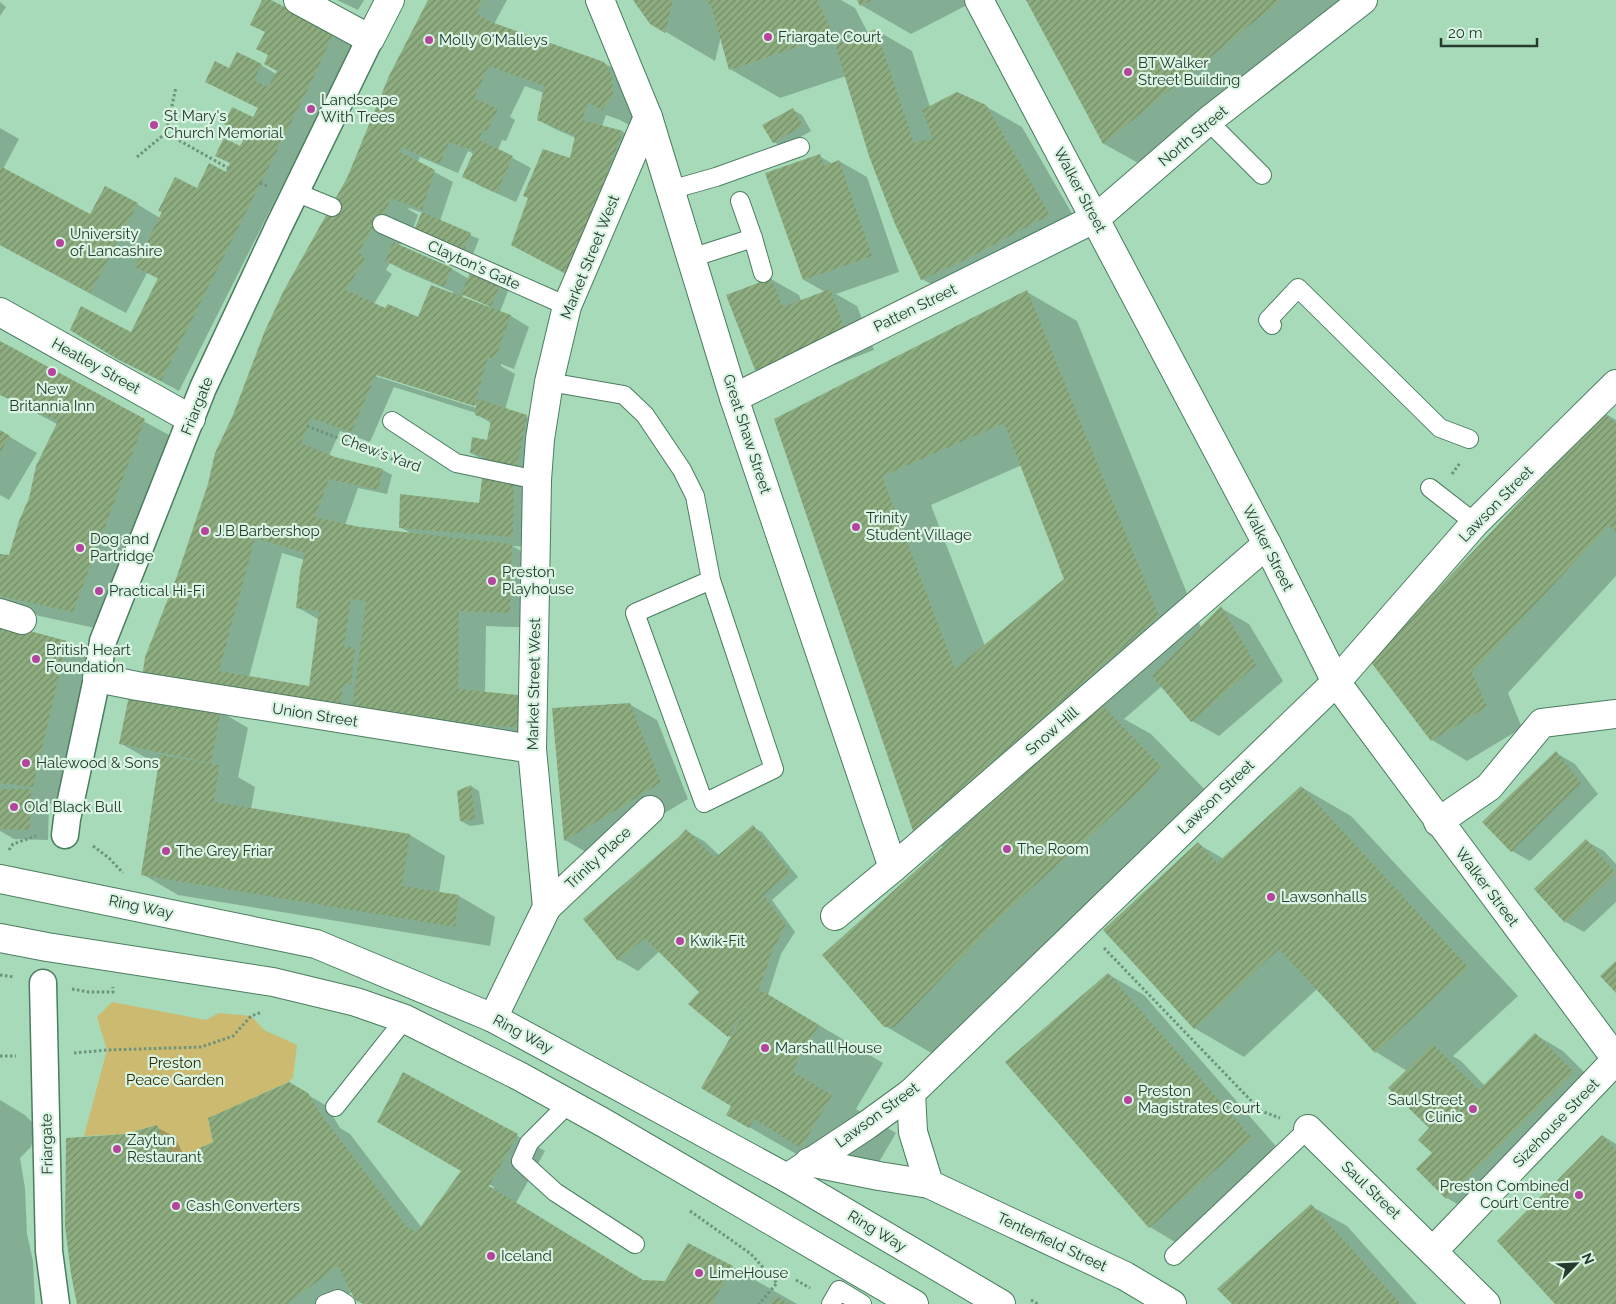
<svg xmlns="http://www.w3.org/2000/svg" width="1616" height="1304" viewBox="0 0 1616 1304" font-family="Raleway,sans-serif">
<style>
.garden{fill:#ccba70}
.shadow{fill:#0003;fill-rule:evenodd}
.building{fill:url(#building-hatch);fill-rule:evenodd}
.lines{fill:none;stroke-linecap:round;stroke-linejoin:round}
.service-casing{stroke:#4b7d5f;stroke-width:20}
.pedestrian-casing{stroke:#4b7d5f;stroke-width:29}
.minor-casing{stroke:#4b7d5f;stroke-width:30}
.tertiary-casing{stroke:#4b7d5f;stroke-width:30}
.trunk-casing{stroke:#4b7d5f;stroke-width:30}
.path{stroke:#6d937b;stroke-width:3;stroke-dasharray:2.5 2.5;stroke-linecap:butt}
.service{stroke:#fff;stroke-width:18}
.pedestrian{stroke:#fff;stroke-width:26}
.minor{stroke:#fff;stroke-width:28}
.tertiary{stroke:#fff;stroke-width:28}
.trunk{stroke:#fff;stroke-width:28}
.poi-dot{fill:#b5449f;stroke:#daf4e3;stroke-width:2}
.labels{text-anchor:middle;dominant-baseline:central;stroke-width:4.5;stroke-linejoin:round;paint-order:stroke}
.poi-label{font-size:15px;fill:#263b2e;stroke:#daf4e3;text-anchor:start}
.street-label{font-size:15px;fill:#263b2e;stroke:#daf4e3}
.park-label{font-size:15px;fill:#332a02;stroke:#daf4e3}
</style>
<defs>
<pattern id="building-hatch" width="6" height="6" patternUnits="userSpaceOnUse" patternTransform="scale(1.25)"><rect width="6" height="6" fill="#8dac7f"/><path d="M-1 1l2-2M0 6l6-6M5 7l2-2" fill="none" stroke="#738d68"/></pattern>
</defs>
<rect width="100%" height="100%" fill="#a6dab9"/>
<path class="garden" d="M112,1002L206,1020L219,1013L251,1016L264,1030L297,1045L293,1077L289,1082L208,1118L213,1142L174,1160L157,1125L125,1134L84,1136L107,1050L97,1017Z"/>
<g class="shadow">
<path d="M263,0H268L361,49L337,101L327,97L179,391L118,358L159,279L147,273L126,313L0,245V128L19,139L3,169L90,216L137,204L160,218L197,190L227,174L247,136L225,124L254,119L259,108L206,81L230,70L261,65L276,74L278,71L269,56Z"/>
<path d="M337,0H364L358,10Z"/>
<path d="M430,0H507L494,24L604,63L640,84L638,130L620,120L606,115L602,126L623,132L641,142L586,285L571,159L576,138L557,130L538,120L544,93L525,86L510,117L515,120L506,141L502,140L498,150L531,168L516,202L482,187L463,176L474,154L468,151L458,173L420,157L418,163L453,182L440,221L479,239L472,257L424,236L423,213L409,208L408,209L418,215L407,244H399L398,246L452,269L469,279L470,274L508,291L500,312L511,316L529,327L514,369L501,364V366L515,374L505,410L526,416L545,427L536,477L489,463L471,453L488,441L491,423L476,414V413L394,387L370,442L340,431L329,456L383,470L392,475L387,494L358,488L345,525L412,534L400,527L480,504L513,480L532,491L531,547L512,546L540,561L538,628L486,626L485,693L518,696L546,712L547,743L476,737L162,688L348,179ZM390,263L405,271L453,292L452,294L419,319L386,310L374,304L392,274L386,270ZM464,294L490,306L489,308L462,298ZM372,372L481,407L480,409L375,376ZM282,553L305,560L297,607L316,618L319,619L311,688L249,677Z"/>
<path d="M635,0H841L855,8L868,33L876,30L912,51L930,107L985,106L1022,127L1085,236L958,299L922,279L846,76L780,98L730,69L721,36L715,61L651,23Z"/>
<path d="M858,0H967L969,4L911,34L861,5Z"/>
<path d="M1028,0H1343L1140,164L1104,144Z"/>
<path d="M0,2L6,7L0,16Z"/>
<path d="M793,110L802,115L811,131L783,147L774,142Z"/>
<path d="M819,156L833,164L839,161L867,177L899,272L836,294L857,306L874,350L783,385L756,369L771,279L799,295L801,301L825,292L804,280Z"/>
<path d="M1027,292L1077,321L1201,628L1221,608L1249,624L1283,681L1219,736L1192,721L1162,686L1124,719L1151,734L1210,795L935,1055L885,1026L943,847L914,830L776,419ZM1022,465L1066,579L985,646L931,505Z"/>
<path d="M0,343L180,441L109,631L39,616L21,606L0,602V555L10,557L57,424L0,394Z"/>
<path d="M1604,413L1616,420V576L1508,693L1522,728L1467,761L1432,740Z"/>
<path d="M0,431L37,453L9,500L0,495Z"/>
<path d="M0,624L66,642L102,663L69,807L49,804L48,840L14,839L0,831Z"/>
<path d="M629,704L657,720L688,799L593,856L565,840Z"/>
<path d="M221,712L248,728L238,777L255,787L251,809L410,835L445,856L439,893L459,896L495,917L490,946L178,895L142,874L161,762L148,759L120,743Z"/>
<path d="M1556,753L1575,764L1598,794L1530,861L1512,851Z"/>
<path d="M471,786L479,791L484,824L470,826L461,821Z"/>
<path d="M1301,787L1351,816L1518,996L1453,1056L1461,1061L1485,1086L1536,1035L1563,1051L1600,1088L1474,1214L1447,1198L1418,1169L1433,1153L1431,1128L1407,1071L1376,1052L1317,989L1244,1057L1194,1028L1198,844L1224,859Z"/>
<path d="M753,827L762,832L798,877L772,900L795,932L781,954L768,995L883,1063L856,1109L896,1133L866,1184L814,1164L749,1127L733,1106L732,1038L690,1004L701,992L660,951L638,971L619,960L585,919L680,838L686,831L704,841L720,856Z"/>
<path d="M1586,841L1604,851L1616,864V902L1584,932L1566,922Z"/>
<path d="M1108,974L1144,995L1287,1159L1185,1248L1150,1227Z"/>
<path d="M403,1074L545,1151L516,1203L645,1282H666L732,1267L797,1304H364L352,1292L335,1304H78L125,1135L156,1127L175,1137L184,1156L215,1142L289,1084L327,1106L340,1128L350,1134L422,1228L493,1189L494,1187L379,1121Z"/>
<path d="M0,1100L25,1115L34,1124L35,1134L31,1147L20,1158L25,1188L27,1234L33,1261L35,1304H0Z"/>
<path d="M1603,1136L1616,1144V1304H1557Z"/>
<path d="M1311,1206L1347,1226L1417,1304H1233Z"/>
</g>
<g class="building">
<path d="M262,0H271L334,32L309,87L161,381L117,359L70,330L81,306L131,332L158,278L134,267L162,212L158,211L175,177L197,188L209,163L226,172L230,163L215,156L224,138L240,146L246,135L224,124L232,107L253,117L258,108L205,82L215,61L229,68L237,52L262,64L254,80L268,87L277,71L264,64L268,55L256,49L265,32L250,25Z"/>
<path d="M428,0H483L476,13L491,22L604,62L612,76L613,94L602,111L588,102L582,120L623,131L568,275L511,245L528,198L523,196L543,149L570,158L575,136L537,120L544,86L489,66L474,98L498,109L487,131L483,130L479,140L513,156L497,193L462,177L474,151L449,142L440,164L401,147L400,152L435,170L422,210L391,198L379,229H371L359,253L365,258L346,290L385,308L388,304L418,317L431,285L511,315L495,359L488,357L474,406L376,375L351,432L311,418L301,443L335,457L383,469L378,490L329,479L315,517L359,527L512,544L510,613L459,611L458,689L518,695L520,728L447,722L352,709L366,601L351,599L344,646L355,648L351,685L344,684L339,712L142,678L145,657L177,576L208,484L215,453L233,415L264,333L283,292L347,178L389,76ZM255,538L305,553L300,572L296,608L319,611L309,686L219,671Z"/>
<path d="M633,0H673L665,33L650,24Z"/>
<path d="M705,0H817L831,29L800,46L729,70L711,5Z"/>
<path d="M857,0H872L860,6Z"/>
<path d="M1026,0H1281L1103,144Z"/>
<path d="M876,29L914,143L933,138L922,110L957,92L986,105L1050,215L968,258L921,280L895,224L869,156L835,44Z"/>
<path d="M793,108L803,126L773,143L762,125Z"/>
<path d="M820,154L824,166L839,160L872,256L803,280L765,173Z"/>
<path d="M0,166L90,214L105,186L138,203L90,293L0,245Z"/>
<path d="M422,212L471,233L463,253L413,232Z"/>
<path d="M393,242L452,268L444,287L385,261Z"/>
<path d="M470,273L500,285L491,307L461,294Z"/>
<path d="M771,278L783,307L830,289L847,335L755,370L726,295Z"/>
<path d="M1027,290L1159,616L913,831L774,419ZM1004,423L1064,579L955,669L882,476Z"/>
<path d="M0,341L145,419L73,612L0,596V554L9,555L19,521L29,498L36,466L58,421L0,395Z"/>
<path d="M477,399L527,415L517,468L483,459L484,456L470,453L472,437L487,440L491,420L475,415Z"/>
<path d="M1604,412L1616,424V532L1609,525L1472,672L1487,707L1431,741L1370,661Z"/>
<path d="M0,430L10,436L0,453Z"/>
<path d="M483,471L514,479L513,537L399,528L400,494L479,503Z"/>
<path d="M1221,606L1256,665L1191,722L1152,676Z"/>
<path d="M0,623L67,641L33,787L0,783Z"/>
<path d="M130,691L221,711L211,763L119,744Z"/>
<path d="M630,703L661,783L564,841L552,708Z"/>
<path d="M1101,704L1161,766L1146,785L1003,914L895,1027H884L822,955Z"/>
<path d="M1556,751L1581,783L1511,852L1482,822Z"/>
<path d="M160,755L219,765L214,802L410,834L402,886L459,895L455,927L141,875Z"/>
<path d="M471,785L475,820L460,821L457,791Z"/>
<path d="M1301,786L1468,967L1375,1053L1279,949L1194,1029L1103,930L1198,842L1217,863Z"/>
<path d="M0,789H31L30,830L0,829Z"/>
<path d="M753,825L790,872L764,895L786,926L773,949L759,989L819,1025L792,1071L832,1095L801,1148L754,1119L749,1128L726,1115L731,1106L701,1088L751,1002L728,1037L688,1004L699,992L645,938L618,961L583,919L679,837L686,829L715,858Z"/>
<path d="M1586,839L1616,873L1565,923L1534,889Z"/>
<path d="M1616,961V993L1600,976Z"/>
<path d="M1108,973L1252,1138L1149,1228L1005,1062Z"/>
<path d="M1535,1033L1574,1072L1446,1199L1416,1169L1432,1153L1418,1140L1429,1128L1388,1088L1433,1044L1479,1090Z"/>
<path d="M403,1072L518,1134L489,1186L643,1280L665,1281L688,1243L733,1266L712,1304H363L355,1300L338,1266L287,1304H77L71,1274L65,1226L66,1138L125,1134L157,1125L174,1160L213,1142L208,1118L289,1082L308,1093L322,1116L407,1227L417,1232L461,1171L377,1122Z"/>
<path d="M1602,1135L1616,1150V1304H1555L1497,1241Z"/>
<path d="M1311,1204L1401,1304H1232L1217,1289Z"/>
<path d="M776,1296L790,1304H771Z"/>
</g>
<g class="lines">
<defs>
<g id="service">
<path d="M1208,121L1262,175"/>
<path d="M670,190L716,177L800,147"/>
<path d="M295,192L332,207"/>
<path d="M740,201L753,238L763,273"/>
<path d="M382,224L567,306"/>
<path d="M691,258L753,238"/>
<path d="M1272,325L1268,320L1298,288L1440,428L1469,439"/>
<path d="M549,382L624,395L645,415L682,470L695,496L711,580L774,769L704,803L635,613L711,580"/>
<path d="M392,421L456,463L537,480"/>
<path d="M1430,488L1475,523"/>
<path d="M568,1104L529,1143L521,1161L555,1192L635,1244"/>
<path d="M335,1107L405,1019"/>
<path d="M1174,1256L1308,1129"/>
<path d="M325,1304L338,1299L346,1304"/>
<path d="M831,1304L839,1290L862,1304"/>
</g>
<g id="pedestrian">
<path d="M65,835L67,819L97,678L103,641L203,388L278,228L370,39"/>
<path d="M43,983L49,1251L56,1304"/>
</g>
<g id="minor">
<path d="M298,0L370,39L390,0"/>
<path d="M600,0L648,117L734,398L893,868"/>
<path d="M0,312L191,419"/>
<path d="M734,398L1096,218L1208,121L1363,0"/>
<path d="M0,613L22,620"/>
<path d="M97,678L137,686L532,749"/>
<path d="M1438,822L1489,787L1542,723L1616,714"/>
<path d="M547,907L650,810"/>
<path d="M835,916L893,868L1267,544"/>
<path d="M493,1018L547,907L532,749L537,480L540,439L549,382L567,306L648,117"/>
<path d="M911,1093L913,1132L929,1184"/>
<path d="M1308,1129L1486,1304"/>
<path d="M809,1162L879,1176L929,1184L1125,1276L1172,1304"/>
<path d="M787,1178L867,1125L911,1093L1336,682L1475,523L1616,384"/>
<path d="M1433,1251L1616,1060"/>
</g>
<path id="tertiary" d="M979,0L1267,544L1336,682L1616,1059"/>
<g id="trunk">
<path d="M0,879L316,944L493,1018L787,1178L1001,1304"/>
<path d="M0,938L47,947L273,982L356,1002L405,1019L519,1076L604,1123L914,1304"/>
</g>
</defs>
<use href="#service" class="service-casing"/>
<use href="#pedestrian" class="pedestrian-casing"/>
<use href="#minor" class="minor-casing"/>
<use href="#tertiary" class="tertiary-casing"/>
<use href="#trunk" class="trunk-casing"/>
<g class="path">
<path d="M166,133L228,168"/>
<path d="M137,157L166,133L176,87"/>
<path d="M260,183L267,186"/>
<path d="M307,426L410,466"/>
<path d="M1452,474L1460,463"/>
<path d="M93,846L109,858L123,873"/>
<path d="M9,850L13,844L36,836"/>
<path d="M1104,948L1261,1111L1280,1118"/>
<path d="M0,975L14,977"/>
<path d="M72,989L89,992H113V987"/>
<path d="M74,1053L107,1050L201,1047L233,1036L251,1016L262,1012"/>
<path d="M0,1056H16"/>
<path d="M690,1211L751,1254L777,1283L759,1304"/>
<path d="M796,1280L810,1288"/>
<path d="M1031,1300L1038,1304"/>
</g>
<use href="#service" class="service"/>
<use href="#pedestrian" class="pedestrian"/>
<use href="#minor" class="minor"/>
<use href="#tertiary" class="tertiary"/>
<use href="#trunk" class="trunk"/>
</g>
<g class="poi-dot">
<circle cx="768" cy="37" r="5"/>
<circle cx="429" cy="40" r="5"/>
<circle cx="1128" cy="72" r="5"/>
<circle cx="311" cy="109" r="5"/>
<circle cx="154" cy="125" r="5"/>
<circle cx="60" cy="243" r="5"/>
<circle cx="52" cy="372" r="5"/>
<circle cx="856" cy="527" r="5"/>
<circle cx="205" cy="531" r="5"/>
<circle cx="80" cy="548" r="5"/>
<circle cx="492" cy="581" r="5"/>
<circle cx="99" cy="591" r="5"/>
<circle cx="36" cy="659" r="5"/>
<circle cx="26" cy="763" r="5"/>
<circle cx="14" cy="807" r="5"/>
<circle cx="1007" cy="849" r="5"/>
<circle cx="166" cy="851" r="5"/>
<circle cx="1271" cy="897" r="5"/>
<circle cx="680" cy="941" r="5"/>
<circle cx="765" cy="1048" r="5"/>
<circle cx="1128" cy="1100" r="5"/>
<circle cx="1473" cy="1109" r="5"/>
<circle cx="117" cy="1149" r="5"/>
<circle cx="1579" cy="1195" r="5"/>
<circle cx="176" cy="1206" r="5"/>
<circle cx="491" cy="1256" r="5"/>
<circle cx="699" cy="1273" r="5"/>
</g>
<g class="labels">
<g class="poi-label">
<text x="778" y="37">Friargate Court</text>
<text x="439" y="40">Molly O'Malleys</text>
<text x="1138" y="63">BT Walker<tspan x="1138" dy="17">Street Building</tspan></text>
<text x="321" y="100">Landscape<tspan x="321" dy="17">With Trees</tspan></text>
<text x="164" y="116">St Mary's<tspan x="164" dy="17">Church Memorial</tspan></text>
<text x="70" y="234">University<tspan x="70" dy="17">of Lancashire</tspan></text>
<text x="52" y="389" text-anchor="middle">New<tspan x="52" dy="17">Britannia Inn</tspan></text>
<text x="866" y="518">Trinity<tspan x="866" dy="17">Student Village</tspan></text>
<text x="215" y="531">J.B Barbershop</text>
<text x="90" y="539">Dog and<tspan x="90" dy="17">Partridge</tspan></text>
<text x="502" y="572">Preston<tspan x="502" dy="17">Playhouse</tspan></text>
<text x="109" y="591">Practical Hi-Fi</text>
<text x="46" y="650">British Heart<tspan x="46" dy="17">Foundation</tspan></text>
<text x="36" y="763">Halewood &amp; Sons</text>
<text x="24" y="807">Old Black Bull</text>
<text x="1017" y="849">The Room</text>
<text x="176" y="851">The Grey Friar</text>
<text x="1281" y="897">Lawsonhalls</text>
<text x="690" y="941">Kwik-Fit</text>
<text x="775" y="1048">Marshall House</text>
<text x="1138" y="1091">Preston<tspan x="1138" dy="17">Magistrates Court</tspan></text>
<text x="1463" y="1100" text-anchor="end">Saul Street<tspan x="1463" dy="17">Clinic</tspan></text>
<text x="127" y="1140">Zaytun<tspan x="127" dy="17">Restaurant</tspan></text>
<text x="1569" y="1186" text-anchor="end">Preston Combined<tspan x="1569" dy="17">Court Centre</tspan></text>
<text x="186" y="1206">Cash Converters</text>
<text x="501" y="1256">Iceland</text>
<text x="709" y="1273">LimeHouse</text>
</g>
<g class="street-label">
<text transform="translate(1193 136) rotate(-40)">North Street</text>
<text transform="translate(1080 190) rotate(62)">Walker Street</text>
<text transform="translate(590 257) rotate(-68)">Market Street West</text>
<text transform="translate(474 265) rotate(24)">Clayton's Gate</text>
<text transform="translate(915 308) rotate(-26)">Patten Street</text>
<text transform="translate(96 366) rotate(29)">Heatley Street</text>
<text transform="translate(197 406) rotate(-68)">Friargate</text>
<text transform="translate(747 434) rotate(72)">Great Shaw Street</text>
<text transform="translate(381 453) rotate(20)">Chew's Yard</text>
<text transform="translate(1496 504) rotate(-46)">Lawson Street</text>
<text transform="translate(1268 548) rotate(63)">Walker Street</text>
<text transform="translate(534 684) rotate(-89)">Market Street West</text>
<text transform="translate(315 715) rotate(9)">Union Street</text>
<text transform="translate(1052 731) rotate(-41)">Snow Hill</text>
<text transform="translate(1216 797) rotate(-44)">Lawson Street</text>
<text transform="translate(598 858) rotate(-43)">Trinity Place</text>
<text transform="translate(1487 887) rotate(53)">Walker Street</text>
<text transform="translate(141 907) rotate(12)">Ring Way</text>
<text transform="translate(523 1034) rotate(28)">Ring Way</text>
<text transform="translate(877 1115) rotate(-36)">Lawson Street</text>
<text transform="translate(1556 1123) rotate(-46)">Sizehouse Street</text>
<text transform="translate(47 1144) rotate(-91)">Friargate</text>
<text transform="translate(1371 1190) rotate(44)">Saul Street</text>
<text transform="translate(877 1231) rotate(31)">Ring Way</text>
<text transform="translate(1052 1242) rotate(25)">Tenterfield Street</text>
</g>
<g class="park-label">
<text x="175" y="1063">Preston<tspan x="175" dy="17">Peace Garden</tspan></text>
</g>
</g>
<g transform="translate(1576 1264) rotate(66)" stroke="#daf4e3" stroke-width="4" paint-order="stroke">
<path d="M0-4L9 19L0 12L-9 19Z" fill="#263b2e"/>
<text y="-8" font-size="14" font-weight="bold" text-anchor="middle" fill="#263b2e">N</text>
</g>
<path d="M1441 38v8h96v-8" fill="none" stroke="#263b2e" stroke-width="2.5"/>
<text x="1448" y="38" font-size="15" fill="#263b2e" stroke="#daf4e3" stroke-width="4" paint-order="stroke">20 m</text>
</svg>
